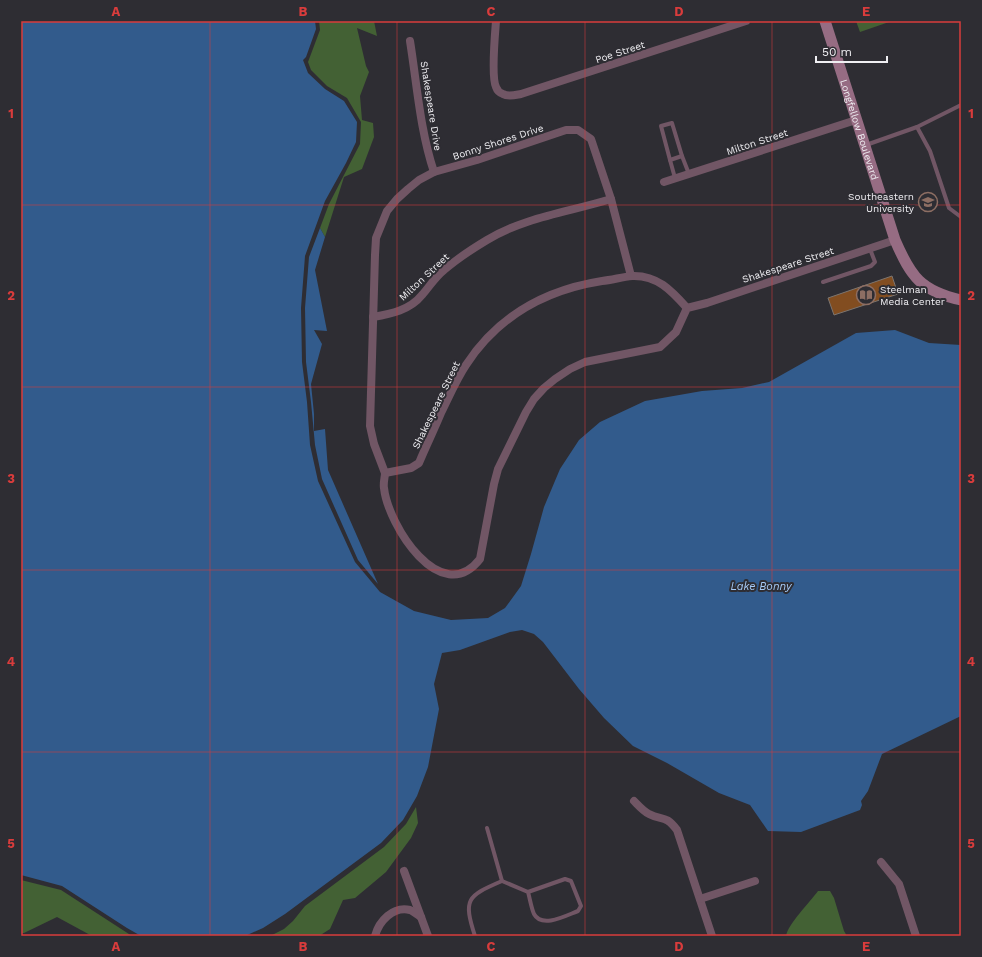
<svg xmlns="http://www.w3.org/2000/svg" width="982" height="957" viewBox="0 0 982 957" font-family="'Work Sans',sans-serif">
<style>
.green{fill:#436134}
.water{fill:#325b8c}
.building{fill:#824d20;stroke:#7c7570}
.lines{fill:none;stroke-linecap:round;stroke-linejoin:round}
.lane{stroke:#715665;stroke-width:4}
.street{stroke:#715665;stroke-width:8}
.secondary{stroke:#966c83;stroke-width:11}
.grid{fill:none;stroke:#d93c3c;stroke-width:1;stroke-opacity:0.55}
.labels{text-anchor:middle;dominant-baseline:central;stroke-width:4;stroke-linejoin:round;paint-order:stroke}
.street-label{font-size:10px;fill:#f0eff3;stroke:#2e2d33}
.poi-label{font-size:10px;fill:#f0eff3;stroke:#2e2d33;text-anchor:end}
.water-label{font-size:11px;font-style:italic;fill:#a6caf6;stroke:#2e2d33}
.neatline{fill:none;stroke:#d93c3c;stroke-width:1.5}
.grid-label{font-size:13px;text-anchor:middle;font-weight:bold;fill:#d93c3c}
</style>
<rect width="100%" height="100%" fill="#2e2d33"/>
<g class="green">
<path d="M319,21H374L377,36L357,28L366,66L369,72L360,96L362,120L373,123L374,137L362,169L344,177L325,237L320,228L329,204L360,144L361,122L347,98L327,86L311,70L308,62L320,30Z"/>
<path d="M856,21H892L860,32Z"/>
<path d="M416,807L418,823L411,838L386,872L355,898L343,900L330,929L319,936H270L284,929L293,921L305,906L384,847L406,824Z"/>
<path d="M21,880L61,890L132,936H92L57,917L24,933H21Z"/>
<path d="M818,891H830L834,898L844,931L847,936H786C788,924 810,902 818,891Z"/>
</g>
<g class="water">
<path d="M21,21H315L316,29L306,57L303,60L308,73L325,89L344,101L357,122L356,142L346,163L325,201L305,256L301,308L302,362L307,402L310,445L318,481L355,562L380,592L414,611L451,620L488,618L505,608L521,586L531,554L544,507L560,469L579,440L600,422L645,401L702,391L742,388L769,382L856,333L895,330L929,343L961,345V716L882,754L868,791L861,801L862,805L860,810L801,832L768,831L750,805L719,793L667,763L633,746L604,718L579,689L543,642L534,634L522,630L510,632L460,650L442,653L434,684L439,709L428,767L417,796L403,820L381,843L285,914L263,928L245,936H141L127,928L62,886L21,875Z"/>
<path d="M320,228L325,237L315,270L327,331L314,330L322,344L311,384L314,414V431L325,429L328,470L378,584L358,560L322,479L315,445L311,402L306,362L305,308L309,257Z"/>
</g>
<path class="building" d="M892,276L898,294L834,315L828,298Z"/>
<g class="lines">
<g class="lane">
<path d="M917,127L930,151L949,208L961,217"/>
<path d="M866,145L917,127L961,105"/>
<path d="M670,160L661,126L672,123L682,156"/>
<path d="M675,178L670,160L682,156L689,174"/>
<path d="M823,282L871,266L875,262L870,249"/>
<path d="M487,828L502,881L528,892C530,899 531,907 534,914C542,929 567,915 578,911L581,906L571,881L565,879L528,892"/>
<path d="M475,936C463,899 467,896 502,881"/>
</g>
<g class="street">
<path d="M496,21C495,34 491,77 496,87C497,90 500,93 503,94C508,97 515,95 521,94L746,21"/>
<path d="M410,41C417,85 420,130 434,172"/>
<path d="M664,182L856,120"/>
<path d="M373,317C391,314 410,310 422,295C430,286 435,277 444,270C457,259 472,249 487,240C525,217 569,212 611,199"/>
<path d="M385,473C385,477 383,483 384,488C388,525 441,609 480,559L494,484L498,469L526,412L534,399L544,388L555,379L570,369L585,362L660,347L676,332L687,308L707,303L895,240"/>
<path d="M385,473L374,444L370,426L375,255L376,238L387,211L397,199L408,189L419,180L434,172L477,160L566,130H578L591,139L611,199L631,276"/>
<path d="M385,473L411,468L419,463C426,446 434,430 441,413C449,397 456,380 466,365C498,316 545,290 602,281C612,280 622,277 632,276C657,275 671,290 687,308"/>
<path d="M634,801C638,805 643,811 649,814C662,821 665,814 677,830L712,936"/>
<path d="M881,862L899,884L916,936"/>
<path d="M404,871L428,936"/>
<path d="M700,899L755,881"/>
<path d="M375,936C379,921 393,906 410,910C414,912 418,915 421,917"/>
</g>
<path class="secondary" id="s1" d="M825,21L895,240C911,277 921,291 961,300"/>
</g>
<path class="grid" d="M210,21V936M397,21V936M585,21V936M772,21V936M21,205H961M21,387H961M21,570H961M21,752H961"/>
<defs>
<symbol id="university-ring" viewBox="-11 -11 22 22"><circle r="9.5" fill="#2e2d33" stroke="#8d6e63" stroke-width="1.5"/><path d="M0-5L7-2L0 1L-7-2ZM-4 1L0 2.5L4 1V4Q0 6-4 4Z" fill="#8d6e63"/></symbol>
<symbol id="library-ring" viewBox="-11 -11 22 22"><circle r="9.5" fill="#2e2d33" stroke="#8d6e63" stroke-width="1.5"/><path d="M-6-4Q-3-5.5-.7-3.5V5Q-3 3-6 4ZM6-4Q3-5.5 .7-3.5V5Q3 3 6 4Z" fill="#8d6e63"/></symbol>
</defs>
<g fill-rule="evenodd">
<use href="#university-ring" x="917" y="191" width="22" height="22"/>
<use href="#library-ring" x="855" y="284" width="22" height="22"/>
</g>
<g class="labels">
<g class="street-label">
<text transform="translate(620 52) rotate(-18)">Poe Street</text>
<text transform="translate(431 106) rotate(81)">Shakespeare Drive</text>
<text stroke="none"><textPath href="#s1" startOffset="114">Longfellow Boulevard</textPath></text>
<text transform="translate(498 142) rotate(-18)">Bonny Shores Drive</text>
<text transform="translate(757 142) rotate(-18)">Milton Street</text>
<text transform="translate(788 265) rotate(-18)">Shakespeare Street</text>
<text transform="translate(424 277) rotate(-43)">Milton Street</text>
<text transform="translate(436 405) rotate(-64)">Shakespeare Street</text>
</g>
<g class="poi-label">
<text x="914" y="196">Southeastern<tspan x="914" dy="12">University</tspan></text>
<text x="880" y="289" text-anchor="start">Steelman<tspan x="880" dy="12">Media Center</tspan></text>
</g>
<g class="water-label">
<text x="761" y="586">Lake Bonny</text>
</g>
</g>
<rect width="982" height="957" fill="none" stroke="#2e2d33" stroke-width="44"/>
<path d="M816 56v6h71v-6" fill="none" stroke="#f0eff3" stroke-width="2"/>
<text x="822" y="56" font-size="12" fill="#f0eff3" stroke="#2e2d33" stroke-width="3" paint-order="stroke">50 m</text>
<rect x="22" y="22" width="938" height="913" class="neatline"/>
<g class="grid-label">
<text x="116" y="16">A</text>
<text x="303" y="16">B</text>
<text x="491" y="16">C</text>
<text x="679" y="16">D</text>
<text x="866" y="16">E</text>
<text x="11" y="118">1</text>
<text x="971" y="118">1</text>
<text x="11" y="300">2</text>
<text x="971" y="300">2</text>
<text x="11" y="483">3</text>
<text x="971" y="483">3</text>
<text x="11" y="666">4</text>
<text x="971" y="666">4</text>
<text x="11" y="848">5</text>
<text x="971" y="848">5</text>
<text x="116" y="951">A</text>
<text x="303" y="951">B</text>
<text x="491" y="951">C</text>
<text x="679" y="951">D</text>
<text x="866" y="951">E</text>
</g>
</svg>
